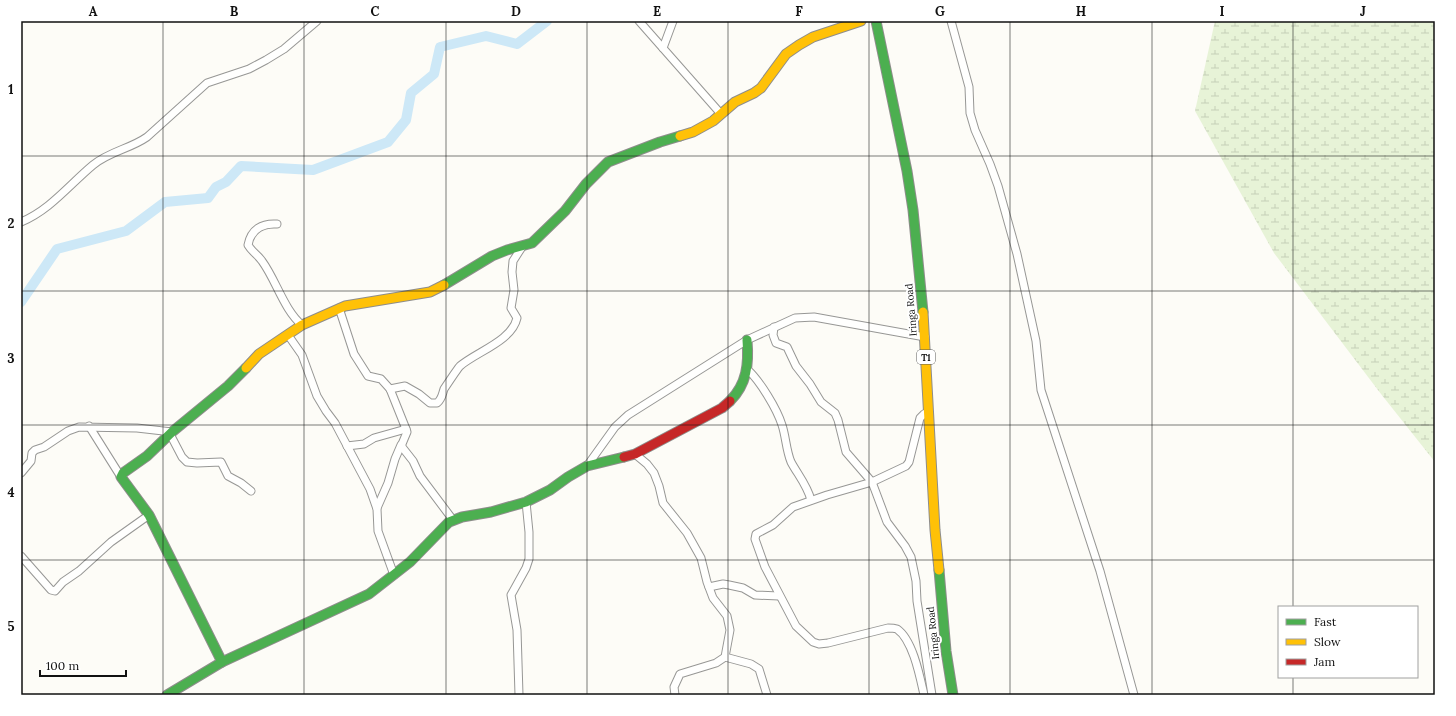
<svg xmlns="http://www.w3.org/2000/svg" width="1456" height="716" viewBox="0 0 1456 716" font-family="Lora,serif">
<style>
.wetland{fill:url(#wetland-marsh)}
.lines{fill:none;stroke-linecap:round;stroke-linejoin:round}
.river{stroke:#cde8f7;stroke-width:10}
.street-casing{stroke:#979795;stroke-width:9}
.fast-casing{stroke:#8e8d8b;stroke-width:11}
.slow-casing{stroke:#8e8d8b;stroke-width:11}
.jam-casing{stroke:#8e8d8b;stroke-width:11}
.street{stroke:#fffffe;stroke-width:7}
.fast{stroke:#4caf50;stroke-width:9}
.slow{stroke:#ffc107;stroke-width:9}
.jam{stroke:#c62828;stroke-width:9}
.grid{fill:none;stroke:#111;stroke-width:1;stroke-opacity:0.55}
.labels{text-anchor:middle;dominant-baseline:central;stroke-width:4;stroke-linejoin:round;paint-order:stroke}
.shield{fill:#fff;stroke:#585858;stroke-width:1}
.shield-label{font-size:9px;font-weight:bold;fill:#111}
.street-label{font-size:10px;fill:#111;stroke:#fff}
.neatline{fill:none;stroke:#111;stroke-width:1.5}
.grid-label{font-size:13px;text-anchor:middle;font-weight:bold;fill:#111}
</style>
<defs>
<pattern id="wetland-marsh" width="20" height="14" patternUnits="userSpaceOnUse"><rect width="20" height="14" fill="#e7f3d7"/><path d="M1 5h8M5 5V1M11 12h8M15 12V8" fill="none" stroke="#c5cfb8"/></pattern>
</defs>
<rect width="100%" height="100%" fill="#fdfcf7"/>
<path class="wetland" d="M1215,21H1435V462L1381,394L1274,253L1195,111Z"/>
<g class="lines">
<path class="river" d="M21,302L57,249L126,231L165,202L208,198L216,187L226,182L241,166L313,170L388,142L406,120L411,93L434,74L440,47L486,36L517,44L547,21"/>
<defs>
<g id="street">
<path d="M639,21L721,114"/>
<path d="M951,21L969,87L970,113L975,130L990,164L998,186L1017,254L1036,341L1041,390L1100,571L1134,695"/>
<path d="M663,48L673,21"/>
<path d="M21,222C50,210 69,185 93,165C110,151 130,149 147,137L207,83L249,69L266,60L284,49L317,21"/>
<path d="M277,224C262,223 251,229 248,245C252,252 258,255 262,261C276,280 284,310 302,325"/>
<path d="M339,308L354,354L368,376L381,379L390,389L406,429L407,432L402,444V447L413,461L420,476L453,520"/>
<path d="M774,327L773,335L776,343L787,347L796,366L810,384L821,402L835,413L838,420L846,452L872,482L887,522L905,546L911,557L916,581L917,601L932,695"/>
<path d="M288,335L302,355L317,396L326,411L335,423L370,489L377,509L378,531L394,575"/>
<path d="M748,370C760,381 777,409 782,425C786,437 786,450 791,462C798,475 807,485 811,500"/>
<path d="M390,389L405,386L419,394L430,403H437C442,399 442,395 444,389C446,386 458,368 460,366C476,352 512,341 517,318L511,308L514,290L512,272L513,261L522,247"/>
<path d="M89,426L121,477"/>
<path d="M170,434L182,457L187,462L197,463L221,462L228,476L241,483L251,491"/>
<path d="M347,446L364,444L374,438L406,429"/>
<path d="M635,454L647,464L654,473L659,486L663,503L687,533L701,558L707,582L713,598L727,616L730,630L725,657L716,663L680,674L674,687L675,695"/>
<path d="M587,466L615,427L628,415L747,340L795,318L814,317L925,337"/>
<path d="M21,473L31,461L32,453L35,450L44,447L68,431L79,427L137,428L172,432"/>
<path d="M377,508L388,483L395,459L401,445"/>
<path d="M21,556L51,590L55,591L63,582L79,571L111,542L149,515"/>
<path d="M709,587L723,584L729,585L743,588L755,595L779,596"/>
<path d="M725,657L751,664L759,669L767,695"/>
<path d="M519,695L517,630L511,595L526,568L529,559V532L526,502"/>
<path d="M924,695C920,677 913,640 897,629C894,628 890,628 888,628L828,643L819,644L813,642L796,626L765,567L755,539L756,534L773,525L793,507L827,495L872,482L906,466L909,462L920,418L924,414L928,412"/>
</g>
<g id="fast">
<path d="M876,21L907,171L913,210L923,312"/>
<path d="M444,285L492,256L507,250L532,243L565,211L586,184L608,162L660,142L680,136"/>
<path d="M730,401C747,384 749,364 747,340"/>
<path d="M939,570L946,651L953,695"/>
<path d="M222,662L149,515L121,477L123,473L147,456L172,432L228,386L246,368"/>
<path d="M167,695L222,662L369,594L410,562L449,522L462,517L491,512L526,502L550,490L568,477L587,466L624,457"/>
</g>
<g id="slow">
<path d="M680,136L693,132L713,121L735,102L754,93L761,88L786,54L799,45L813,37L861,21"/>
<path d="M923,312L935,530L939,570"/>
<path d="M246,368L259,354L302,325L345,306L430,292L444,285"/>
</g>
<path id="jam" d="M624,457L635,454L722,408L730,401"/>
</defs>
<use href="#street" class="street-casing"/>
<use href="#fast" class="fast-casing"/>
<use href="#slow" class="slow-casing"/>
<use href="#jam" class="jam-casing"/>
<use href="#street" class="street"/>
<use href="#fast" class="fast"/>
<use href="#slow" class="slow"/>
<use href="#jam" class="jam"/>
</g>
<path class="grid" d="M163,21V695M304,21V695M446,21V695M587,21V695M728,21V695M869,21V695M1010,21V695M1152,21V695M1293,21V607M21,156H1435M21,291H1435M21,425H1435M21,560H1435M1293,677V695"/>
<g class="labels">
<rect class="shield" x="917" y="350" width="18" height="14" rx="3"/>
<g class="shield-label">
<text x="926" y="357">T1</text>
</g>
<g class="street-label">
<text transform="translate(911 310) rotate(-95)">Iringa Road</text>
<text transform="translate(933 633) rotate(-96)">Iringa Road</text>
</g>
</g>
<rect width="1456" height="716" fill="none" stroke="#ffffff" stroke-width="44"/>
<rect x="1278" y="606" width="140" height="72" fill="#ffffff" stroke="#a0a0a0"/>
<rect x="1286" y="619" width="20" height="6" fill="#4caf50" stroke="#a0a0a0"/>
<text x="1314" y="626" font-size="12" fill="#111111">Fast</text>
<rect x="1286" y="639" width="20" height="6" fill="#ffc107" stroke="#a0a0a0"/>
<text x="1314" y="646" font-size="12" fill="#111111">Slow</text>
<rect x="1286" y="659" width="20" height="6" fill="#c62828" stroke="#a0a0a0"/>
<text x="1314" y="666" font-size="12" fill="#111111">Jam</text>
<path d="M40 670v6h86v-6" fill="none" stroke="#111111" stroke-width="2"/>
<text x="46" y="670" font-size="12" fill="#111111" stroke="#ffffff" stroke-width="3" paint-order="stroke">100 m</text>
<rect x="22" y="22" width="1412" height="672" class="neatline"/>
<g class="grid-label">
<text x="93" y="16">A</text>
<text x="234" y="16">B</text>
<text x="375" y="16">C</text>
<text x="516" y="16">D</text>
<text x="657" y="16">E</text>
<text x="799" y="16">F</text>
<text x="940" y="16">G</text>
<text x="1081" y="16">H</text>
<text x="1222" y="16">I</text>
<text x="1363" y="16">J</text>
<text x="11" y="94">1</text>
<text x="11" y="228">2</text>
<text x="11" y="363">3</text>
<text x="11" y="497">4</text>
<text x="11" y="631">5</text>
</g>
</svg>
